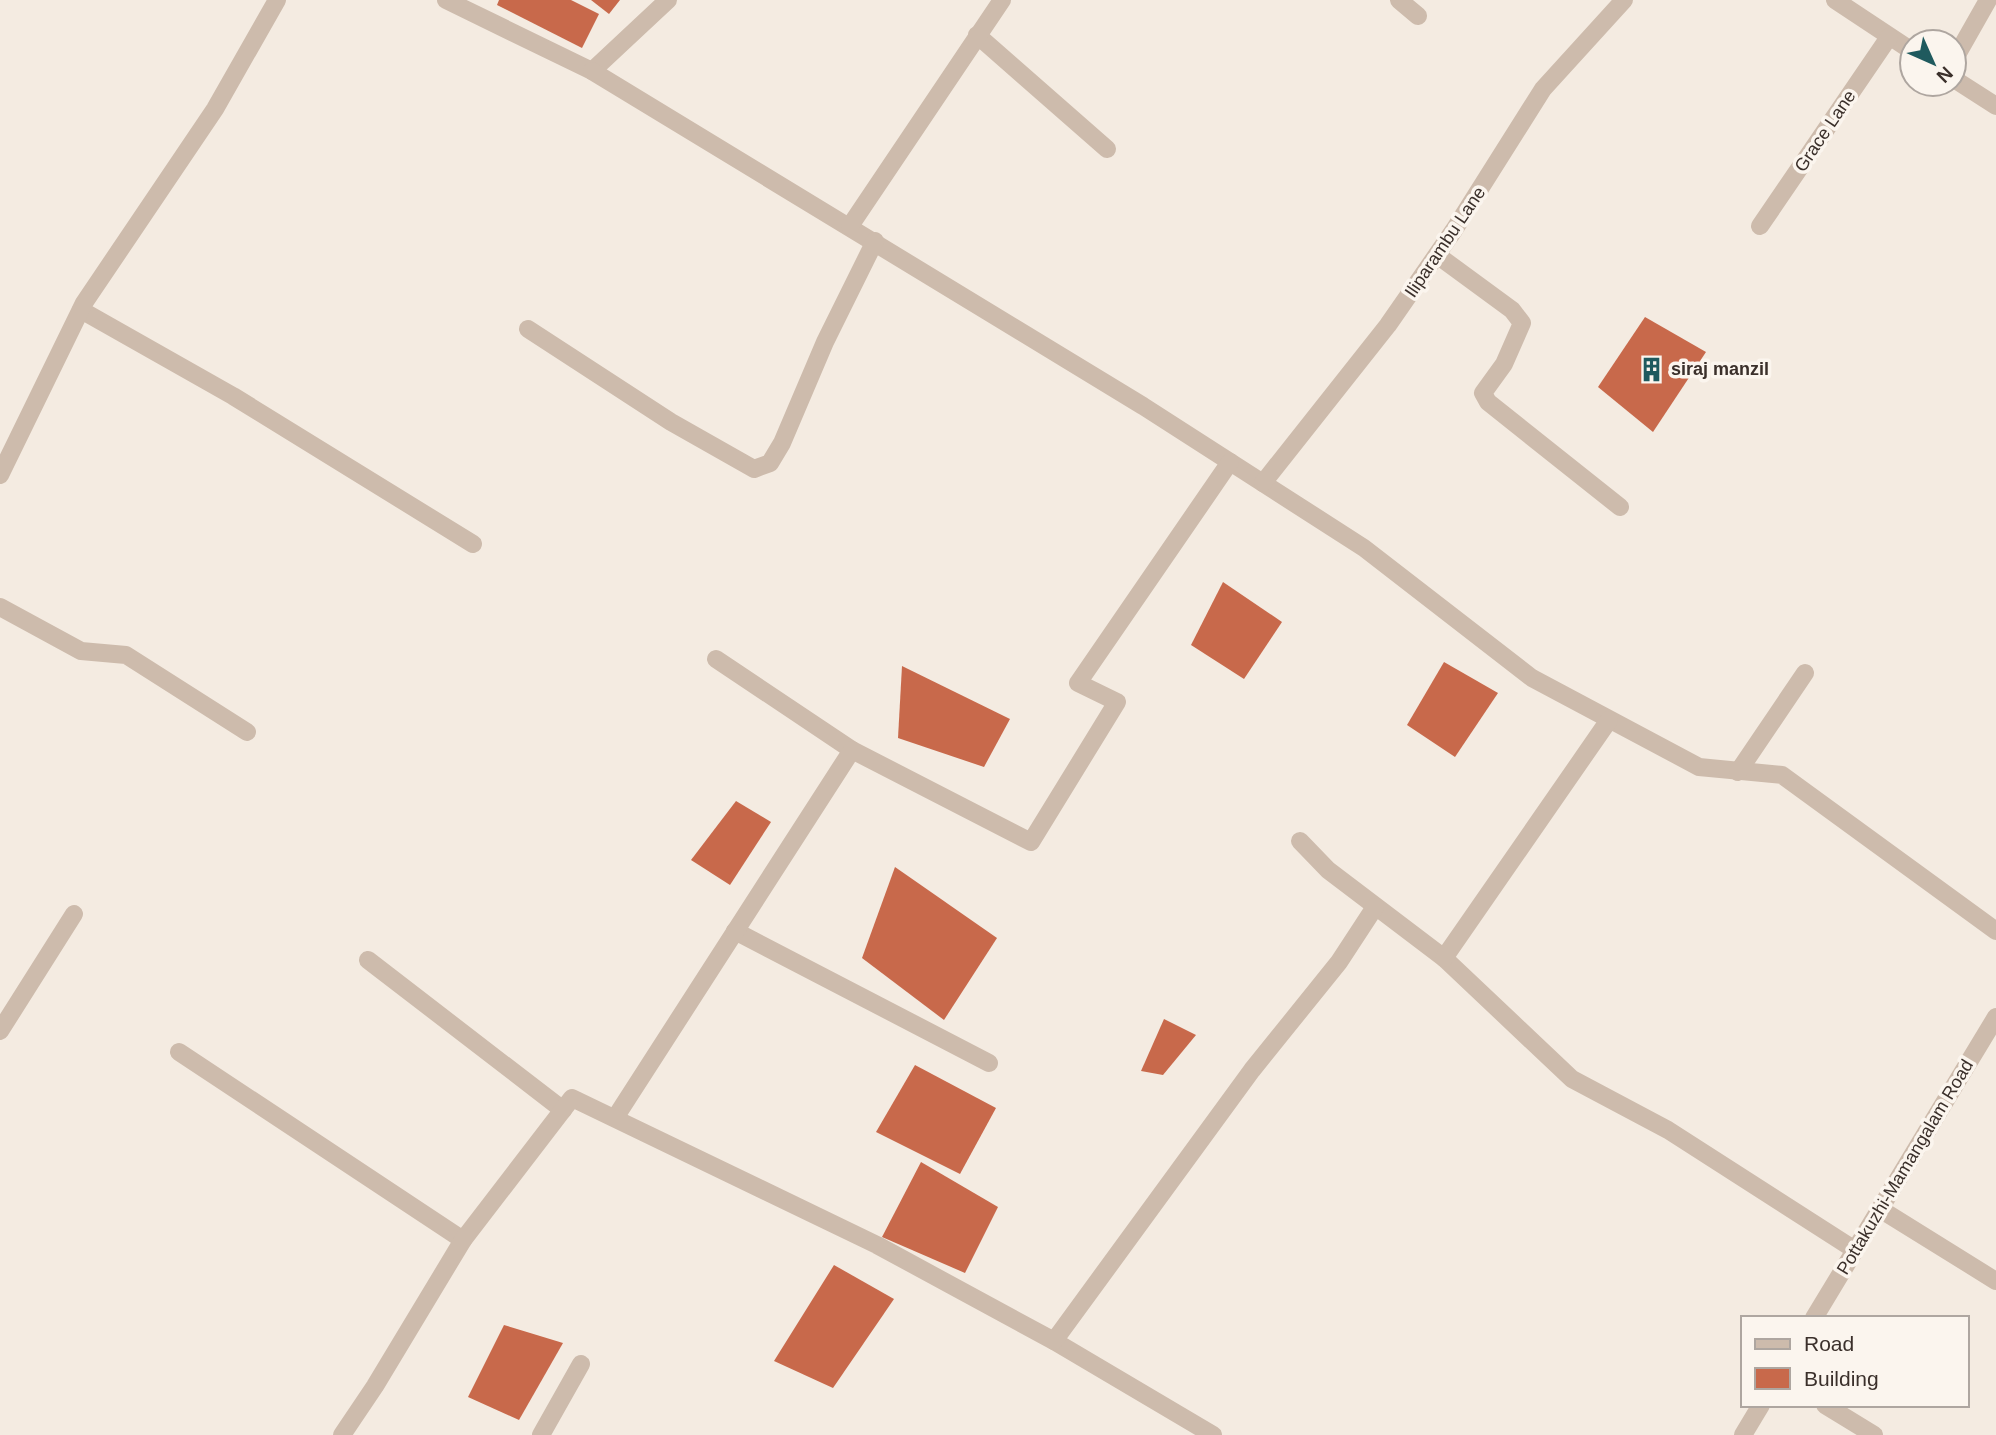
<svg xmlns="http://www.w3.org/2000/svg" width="1996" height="1435" viewBox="0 0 1996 1435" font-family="Helvetica,sans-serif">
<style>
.building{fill:#c8694b}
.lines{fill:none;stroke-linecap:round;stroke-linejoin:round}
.minor{stroke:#cdbbac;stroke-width:18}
.labels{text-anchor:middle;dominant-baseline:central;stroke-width:7;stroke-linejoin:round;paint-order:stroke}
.street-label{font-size:18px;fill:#3b302b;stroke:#fbf5ee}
.poi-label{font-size:18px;font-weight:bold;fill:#3b302b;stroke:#fbf5ee;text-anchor:start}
</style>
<rect width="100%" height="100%" fill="#f4ebe1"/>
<g class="building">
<path d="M499,0H571L599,14L582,48L497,5Z"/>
<path d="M591,0H620L609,14Z"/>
<path d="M1645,317L1706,352L1653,432L1598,387Z"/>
<path d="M1223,582L1282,622L1244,679L1191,645Z"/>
<path d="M1444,662L1498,693L1455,757L1407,725Z"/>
<path d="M902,666L1010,719L984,767L898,738Z"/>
<path d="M736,801L771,822L730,885L691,860Z"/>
<path d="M895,867L997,938L944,1020L862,958Z"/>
<path d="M1164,1019L1196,1035L1163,1075L1141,1071Z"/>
<path d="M915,1065L996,1108L960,1174L876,1132Z"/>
<path d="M921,1162L998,1207L965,1273L882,1237Z"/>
<path d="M834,1265L894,1299L833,1388L774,1361Z"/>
<path d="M504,1325L563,1343L519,1420L468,1397Z"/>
</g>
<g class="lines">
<g class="minor">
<path d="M446,0L592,71L668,0"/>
<path d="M1399,0L1418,16"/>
<path d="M1835,0L1912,51"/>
<path d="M977,35L1107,149"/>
<path d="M1954,60L1988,0"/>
<path d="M592,71L1143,406L1364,548L1532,678L1699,767L1782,775L1996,931"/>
<path d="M1954,79L1996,106"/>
<path d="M850,226L1002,0"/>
<path d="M1760,226L1889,37"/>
<path d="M1437,255L1512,310L1522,323L1504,364L1483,393L1488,402L1620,507"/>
<path d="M81,310L233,396L473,544"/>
<path d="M528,329L671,422L754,469L770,463L782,443L825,342L875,241"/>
<path d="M0,475L84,303L215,109L277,0"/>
<path d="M1263,483L1388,325L1454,230L1543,89L1624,0"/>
<path d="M0,607L81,651L126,655L247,732"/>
<path d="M716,659L852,750"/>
<path d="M1738,772L1805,673"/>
<path d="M1300,841L1328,870L1444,958L1572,1079L1668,1130L1855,1250"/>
<path d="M735,931L989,1063"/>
<path d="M1444,958L1609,720"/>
<path d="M368,960L563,1110"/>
<path d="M0,1031L74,914"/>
<path d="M179,1052L463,1240"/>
<path d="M615,1118L852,750L1031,842L1117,702L1078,683L1230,462"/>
<path d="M1880,1209L1996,1281"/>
<path d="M1814,1318L1996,1017"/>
<path d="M1054,1341L1213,1435"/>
<path d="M1825,1405L1874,1435"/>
<path d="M342,1435L375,1386L463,1240L572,1098L877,1245L1054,1341L1252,1070L1339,962L1375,907"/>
<path d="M541,1435L581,1364"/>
<path d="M1743,1435L1761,1405"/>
</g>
</g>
<defs>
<symbol id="building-bare" viewBox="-9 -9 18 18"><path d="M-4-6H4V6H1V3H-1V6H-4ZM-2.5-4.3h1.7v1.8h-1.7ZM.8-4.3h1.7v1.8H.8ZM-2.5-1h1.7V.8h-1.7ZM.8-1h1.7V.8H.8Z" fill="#1f5a5e" stroke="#fbf5ee" stroke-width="2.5" paint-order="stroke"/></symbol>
</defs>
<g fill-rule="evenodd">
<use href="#building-bare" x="1634" y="352" width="35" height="35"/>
</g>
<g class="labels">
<g class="street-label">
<text transform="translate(1825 131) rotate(-56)">Grace Lane</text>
<text transform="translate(1445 242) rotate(-56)">Iliparambu Lane</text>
<text transform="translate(1905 1167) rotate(-59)">Pottakuzhi-Mamangalam Road</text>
</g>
<g class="poi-label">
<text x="1671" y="369">siraj manzil</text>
</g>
</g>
<rect x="1741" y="1316" width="228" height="91" fill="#fbf5ee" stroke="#aea6a0" stroke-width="2"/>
<rect x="1755" y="1339" width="35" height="10" fill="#cdbbac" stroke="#aea6a0" stroke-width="2"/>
<text x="1804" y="1351" font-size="21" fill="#3b302b">Road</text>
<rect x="1755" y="1368" width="35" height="21" fill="#c8694b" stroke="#aea6a0" stroke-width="2"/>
<text x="1804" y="1386" font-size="21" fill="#3b302b">Building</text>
<g transform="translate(1933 63) rotate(135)"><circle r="33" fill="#fbf5ee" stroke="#aea6a0" stroke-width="2"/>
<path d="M0-5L12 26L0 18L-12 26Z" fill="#1f5a5e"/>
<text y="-10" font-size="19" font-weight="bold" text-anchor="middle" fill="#3b302b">N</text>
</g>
</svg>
